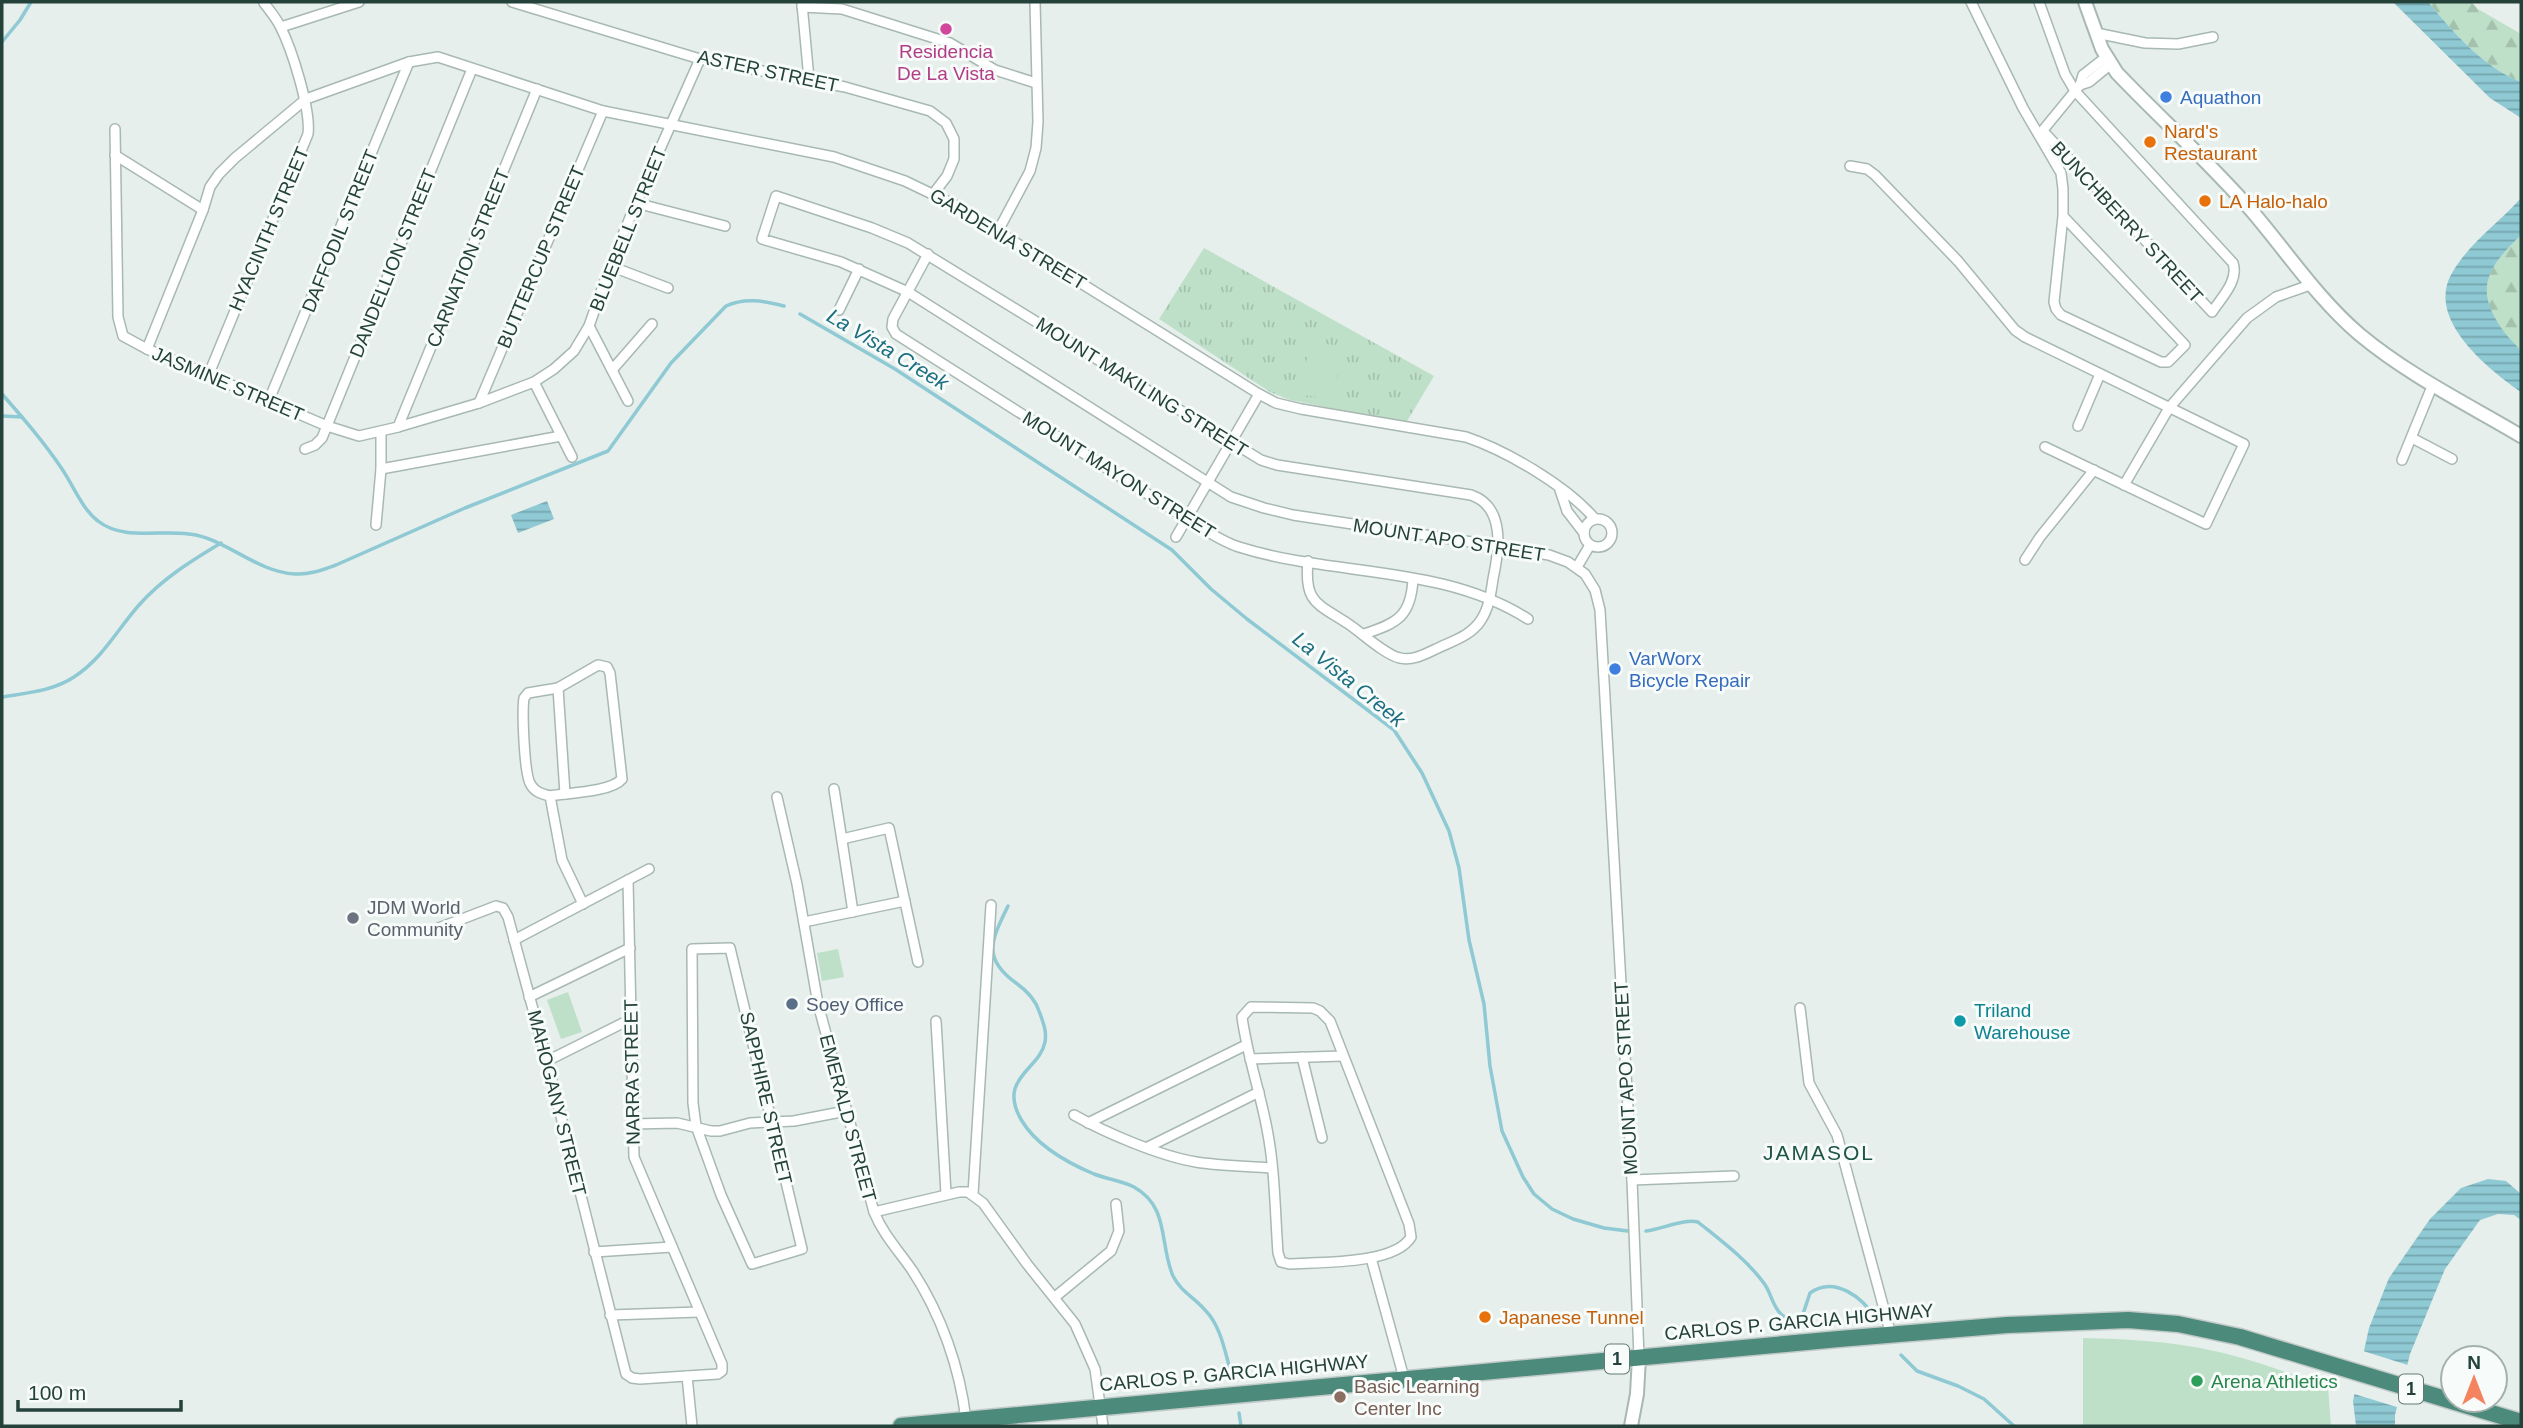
<svg xmlns="http://www.w3.org/2000/svg" width="2523" height="1428" viewBox="0 0 2523 1428" font-family="Helvetica,sans-serif">
<style>
.grass{fill:url(#grass-tufts)}
.forest{fill:url(#forest-firs)}
.garden{fill:#bfe0c8}
.water{fill:url(#water-rules)}
.pier{fill:#e6efeb}
.lines{fill:none;stroke-linecap:round;stroke-linejoin:round}
.stream{stroke:#8ec9d4;stroke-width:3.5}
.minor-casing{stroke:#a8b8b2;stroke-width:12}
.tertiary-casing{stroke:#a8b8b2;stroke-width:16}
.trunk-casing{stroke:#c2cac8;stroke-width:19}
.minor{stroke:#fff;stroke-width:9}
.tertiary{stroke:#fff;stroke-width:12}
.trunk{stroke:#4c8a7c;stroke-width:16}
.hotel-dot{fill:#d1479c;stroke:#f7fbf9;stroke-width:2.5}
.shop-dot{fill:#3f7fe0;stroke:#f7fbf9;stroke-width:2.5}
.food-dot{fill:#e8710a;stroke:#f7fbf9;stroke-width:2.5}
.worship-dot{fill:#6b7280;stroke:#f7fbf9;stroke-width:2.5}
.service-dot{fill:#5c6f8a;stroke:#f7fbf9;stroke-width:2.5}
.culture-dot{fill:#0f9aa8;stroke:#f7fbf9;stroke-width:2.5}
.leisure-dot{fill:#2e9e5b;stroke:#f7fbf9;stroke-width:2.5}
.education-dot{fill:#8d6e63;stroke:#f7fbf9;stroke-width:2.5}
.labels{text-anchor:middle;dominant-baseline:central;stroke-width:6;stroke-linejoin:round;paint-order:stroke}
.shield{fill:#f7fbf9;stroke:#637a73;stroke-width:2}
.shield-label{font-size:18px;font-weight:bold;fill:#24423a}
.hotel-label{font-size:19px;fill:#b23c85;stroke:#f7fbf9}
.street-label{font-size:19px;fill:#24423a;stroke:#f7fbf9}
.shop-label{font-size:19px;fill:#366cbe;stroke:#f7fbf9;text-anchor:start}
.food-label{font-size:19px;fill:#c56008;stroke:#f7fbf9;text-anchor:start}
.worship-label{font-size:19px;fill:#5b616d;stroke:#f7fbf9;text-anchor:start}
.service-label{font-size:19px;fill:#4e5e75;stroke:#f7fbf9;text-anchor:start}
.culture-label{font-size:19px;fill:#0d838f;stroke:#f7fbf9;text-anchor:start}
.leisure-label{font-size:19px;fill:#27864d;stroke:#f7fbf9;text-anchor:start}
.education-label{font-size:19px;fill:#785e54;stroke:#f7fbf9;text-anchor:start}
.water-label{font-size:21px;font-style:italic;fill:#1c6f80;stroke:#f7fbf9}
.neighbourhood-label{font-size:21px;letter-spacing:2px;fill:#1f5548;stroke:#f7fbf9}
</style>
<defs>
<pattern id="grass-tufts" width="24" height="20" patternUnits="userSpaceOnUse" patternTransform="scale(1.75)"><rect width="24" height="20" fill="#bfe0c8"/><path d="M3 7l-1-3M5 7V3M7 7l1-3M15 17l-1-3M17 17v-4M19 17l1-3" fill="none" stroke="#a4c1ad"/></pattern>
<pattern id="forest-firs" width="22" height="20" patternUnits="userSpaceOnUse" patternTransform="scale(1.75)"><rect width="22" height="20" fill="#bfe0c8"/><path d="M5 1l3.5 6h-7zM16 11l3.5 6h-7z" fill="#a4c1ad"/></pattern>
<pattern id="water-rules" width="6" height="5" patternUnits="userSpaceOnUse" patternTransform="scale(1.75)"><rect width="6" height="5" fill="#8ec9d4"/><path d="M0 2.5h6" fill="none" stroke="#74a5ad"/></pattern>
</defs>
<rect width="100%" height="100%" fill="#e6efeb"/>
<path class="grass" d="M1204,248L1434,376L1406,423L1290,400L1270,392L1159,319Z"/>
<g class="forest">
<path d="M2428,2H2471L2478,9L2521,34V82C2483,67 2454,33 2428,2Z"/>
<path d="M2521,235V352C2508,338 2486,316 2485,296C2483,273 2506,249 2521,235Z"/>
</g>
<g class="garden">
<path d="M1309,342L1341,346L1334,399L1302,395Z"/>
<path d="M838,949L844,977L822,981L817,953Z"/>
<path d="M568,992L582,1032L561,1039L547,1000Z"/>
<path d="M2083,1338C2127,1339 2171,1341 2214,1351C2253,1359 2290,1374 2328,1387L2331,1426H2083Z"/>
</g>
<g class="water">
<path d="M2393,2H2428C2454,33 2483,67 2521,82V118L2490,98Z"/>
<path d="M2521,198V235C2486,269 2473,290 2505,333C2509,339 2520,347 2521,354C2523,365 2521,380 2521,392C2488,369 2425,319 2452,273C2469,243 2499,223 2521,198Z"/>
<path d="M547,501L554,519L518,533L511,515Z"/>
<path d="M2488,1179L2506,1181L2521,1194V1220L2514,1215L2498,1214L2480,1220L2445,1269L2410,1354L2395,1415V1426H2356L2353,1401L2369,1328L2389,1278L2430,1219L2461,1188Z"/>
</g>
<path class="pier" d="M2360,1350L2411,1366L2400,1408L2351,1393Z"/>
<g class="lines">
<g class="stream">
<path d="M2,42L20,20L31,2"/>
<path d="M800,314L895,369L1172,550L1211,589L1247,619L1394,730L1422,773L1449,831L1459,868L1469,940L1484,1004L1490,1066L1502,1131L1523,1177L1534,1194L1552,1209L1573,1219L1604,1228L1628,1231"/>
<path d="M2,394C23,418 44,442 62,469C73,485 82,509 98,521C124,542 166,528 196,535C231,543 258,572 295,574C309,575 322,570 336,565L465,508L608,451L671,363L726,306C745,297 764,301 784,306"/>
<path d="M2,416L22,417"/>
<path d="M2,697C26,693 53,691 74,677C103,658 117,630 139,605C162,579 191,561 221,543"/>
<path d="M1008,906C992,939 981,958 1016,983C1026,990 1035,999 1039,1011C1043,1022 1047,1031 1045,1042C1040,1070 996,1078 1022,1121C1037,1146 1068,1163 1094,1174C1107,1179 1122,1181 1134,1187C1170,1207 1159,1244 1173,1276C1181,1292 1194,1297 1205,1310C1221,1326 1225,1352 1231,1373"/>
<path d="M1646,1231C1662,1229 1686,1218 1698,1222C1720,1240 1746,1259 1763,1282C1771,1291 1772,1307 1782,1315C1788,1320 1796,1320 1802,1317L1810,1293C1835,1275 1863,1298 1876,1319"/>
<path d="M1901,1355L1917,1371L1958,1386L1984,1399L2014,1426"/>
<path d="M1239,1413L1241,1426"/>
</g>
<defs>
<g id="minor">
<path d="M512,2L700,59L845,87L930,111L946,123L954,139V159L947,176L934,193"/>
<path d="M1971,2L2023,108L2061,173L2063,189V216L2054,302L2056,309L2061,315L2161,362H2168L2185,345L2063,216"/>
<path d="M2039,2L2065,74L2075,91L2233,263C2239,281 2221,298 2212,312L2043,131"/>
<path d="M802,4L809,79"/>
<path d="M802,7L842,9L950,43L995,70L1036,83"/>
<path d="M281,27L359,2"/>
<path d="M2096,33L2145,43L2178,44L2213,37"/>
<path d="M2080,85L2089,82L2111,64"/>
<path d="M115,129L118,317L123,336L147,349L327,426L359,436L398,427L479,403L534,382L554,369L574,351L589,326L610,266L636,203L700,59"/>
<path d="M2039,135L2080,85L2083,75L2106,57"/>
<path d="M115,155L203,210"/>
<path d="M1850,166L1867,169L1875,175L1958,261L2015,330L2025,337L2244,444L2206,524L2045,447"/>
<path d="M636,203L725,226"/>
<path d="M998,231L1030,171L1036,148L1038,122L1035,2"/>
<path d="M928,254L893,319L892,327L896,334L1187,519C1204,529 1220,541 1239,547C1334,577 1442,564 1528,619"/>
<path d="M610,266L668,288"/>
<path d="M839,310L859,269"/>
<path d="M589,326L628,401"/>
<path d="M147,349L203,210L210,187L219,174L235,158L306,99L409,62L438,57L603,111L834,157L905,181L957,206L1259,394L1276,403L1301,409L1466,437C1507,451 1567,486 1595,519"/>
<path d="M612,370L652,324"/>
<path d="M208,376L308,134C311,110 292,49 280,26C276,18 270,11 264,3"/>
<path d="M534,382L572,457"/>
<path d="M269,400L409,62"/>
<path d="M479,403L603,111"/>
<path d="M2078,426L2100,374"/>
<path d="M398,427L537,89"/>
<path d="M2412,438L2452,459"/>
<path d="M305,449L315,445L322,438L472,69"/>
<path d="M2402,460L2433,384"/>
<path d="M381,469L561,436"/>
<path d="M2124,485L2169,408L2247,318L2276,297L2310,285"/>
<path d="M1560,490L1567,511L1584,533"/>
<circle cx="1598" cy="533" r="14"/>
<path d="M376,525L381,469V432"/>
<path d="M1176,537L1259,394"/>
<path d="M2025,560L2040,537L2094,470"/>
<path d="M1308,561C1304,602 1316,603 1347,623C1361,632 1385,655 1400,658C1413,661 1425,654 1436,649C1452,641 1471,636 1481,620C1489,608 1491,593 1493,579C1499,551 1506,507 1471,495L1277,465L1261,460L908,243L872,228L776,196L762,239L841,262L908,292L1231,497L1264,508L1293,515L1498,546L1549,555L1568,562L1585,574L1595,590L1600,610L1602,645L1632,1180L1639,1357"/>
<path d="M1577,567L1590,545"/>
<path d="M1364,634C1398,623 1411,616 1413,579"/>
<path d="M598,665L607,667L610,673L622,779C611,792 568,793 550,796C542,794 535,792 531,785C524,776 522,711 524,698L528,693L558,688Z"/>
<path d="M558,688L565,794"/>
<path d="M834,789L853,912"/>
<path d="M550,796L562,860L583,904"/>
<path d="M777,797L797,884L818,1004L874,1212C883,1234 898,1250 912,1270C941,1314 960,1368 966,1420"/>
<path d="M842,839L889,828L918,962"/>
<path d="M804,922L905,901"/>
<path d="M428,932L496,906L503,908L508,917L547,1061L626,1374L632,1378L640,1379L718,1374L722,1371V1364L634,1157L628,880"/>
<path d="M514,940L649,869"/>
<path d="M730,948L802,1249L752,1264L721,1195L696,1126L693,1103L692,949Z"/>
<path d="M529,997L630,948"/>
<path d="M1251,1007L1313,1008L1320,1011L1330,1021L1409,1224L1411,1237C1395,1265 1317,1262 1289,1264L1281,1262L1278,1253C1275,1212 1275,1169 1267,1129C1260,1091 1247,1055 1242,1017Z"/>
<path d="M1800,1008L1809,1083L1837,1135L1891,1335"/>
<path d="M936,1021L946,1194"/>
<path d="M1302,1057L1322,1138"/>
<path d="M1250,1059L1343,1056"/>
<path d="M547,1061L631,1019"/>
<path d="M1074,1115C1106,1133 1160,1156 1196,1162C1221,1166 1247,1166 1272,1168"/>
<path d="M1088,1123L1246,1045"/>
<path d="M632,1124L677,1123L711,1131H720L750,1123L794,1121L846,1111"/>
<path d="M1148,1147L1259,1092"/>
<path d="M1632,1180L1734,1176"/>
<path d="M973,1194L991,905"/>
<path d="M874,1212L959,1192H968L983,1203L1027,1264L1075,1324L1095,1369L1103,1426"/>
<path d="M594,1252L672,1247"/>
<path d="M1371,1258L1404,1378"/>
<path d="M1055,1297L1111,1251L1119,1231L1116,1204"/>
<path d="M610,1315L699,1312"/>
<path d="M687,1376L692,1426"/>
</g>
<g id="tertiary">
<path d="M2085,2L2102,49L2117,73C2161,119 2209,162 2251,210C2287,252 2317,298 2359,334C2408,375 2467,404 2521,436"/>
<path d="M1631,1426L1637,1394L1639,1357"/>
</g>
<path id="trunk" d="M901,1426L1839,1339L2007,1325L2128,1320L2178,1324L2240,1337L2521,1422"/>
</defs>
<use href="#minor" class="minor-casing"/>
<use href="#tertiary" class="tertiary-casing"/>
<use href="#trunk" class="trunk-casing"/>
<use href="#minor" class="minor"/>
<use href="#tertiary" class="tertiary"/>
<use href="#trunk" class="trunk"/>
</g>
<circle class="hotel-dot" cx="946" cy="29" r="7"/>
<g class="shop-dot">
<circle cx="2166" cy="97" r="7"/>
<circle cx="1615" cy="669" r="7"/>
</g>
<g class="food-dot">
<circle cx="2150" cy="142" r="7"/>
<circle cx="2205" cy="201" r="7"/>
<circle cx="1485" cy="1317" r="7"/>
</g>
<circle class="worship-dot" cx="353" cy="918" r="7"/>
<circle class="service-dot" cx="792" cy="1004" r="7"/>
<circle class="culture-dot" cx="1960" cy="1021" r="7"/>
<circle class="leisure-dot" cx="2197" cy="1381" r="7"/>
<circle class="education-dot" cx="1340" cy="1397" r="7"/>
<g class="labels">
<g class="shield">
<rect x="1605" y="1344.5" width="24" height="29" rx="5"/>
<rect x="2399" y="1374.5" width="24" height="29" rx="5"/>
</g>
<g class="shield-label">
<text x="1617" y="1359">1</text>
<text x="2411" y="1389">1</text>
</g>
<g class="hotel-label">
<text x="946" y="51">Residencia<tspan x="946" dy="22">De La Vista</tspan></text>
</g>
<g class="street-label">
<text transform="translate(768 71) rotate(12)">ASTER STREET</text>
<text transform="translate(2127 222) rotate(47)">BUNCHBERRY STREET</text>
<text transform="translate(269 229) rotate(-67)">HYACINTH STREET</text>
<text transform="translate(628 229) rotate(-68)">BLUEBELL STREET</text>
<text transform="translate(340 231) rotate(-68)">DAFFODIL STREET</text>
<text transform="translate(1008 239) rotate(31)">GARDENIA STREET</text>
<text transform="translate(541 257) rotate(-67)">BUTTERCUP STREET</text>
<text transform="translate(468 258) rotate(-68)">CARNATION STREET</text>
<text transform="translate(393 263) rotate(-68)">DANDELLION STREET</text>
<text transform="translate(228 384) rotate(23)">JASMINE STREET</text>
<text transform="translate(1142 387) rotate(32)">MOUNT MAKILING STREET</text>
<text transform="translate(1119 475) rotate(32)">MOUNT MAYON STREET</text>
<text transform="translate(1449 540) rotate(9)">MOUNT APO STREET</text>
<text transform="translate(632 1072) rotate(-91)">NARRA STREET</text>
<text transform="translate(1626 1078) rotate(-93)">MOUNT APO STREET</text>
<text transform="translate(766 1098) rotate(77)">SAPPHIRE STREET</text>
<text transform="translate(557 1103) rotate(76)">MAHOGANY STREET</text>
<text transform="translate(848 1118) rotate(75)">EMERALD STREET</text>
<text transform="translate(1799 1322) rotate(-5)">CARLOS P. GARCIA HIGHWAY</text>
<text transform="translate(1234 1373) rotate(-5)">CARLOS P. GARCIA HIGHWAY</text>
</g>
<g class="shop-label">
<text x="2180" y="97">Aquathon</text>
<text x="1629" y="658">VarWorx<tspan x="1629" dy="22">Bicycle Repair</tspan></text>
</g>
<g class="food-label">
<text x="2164" y="131">Nard's<tspan x="2164" dy="22">Restaurant</tspan></text>
<text x="2219" y="201">LA Halo-halo</text>
<text x="1499" y="1317">Japanese Tunnel</text>
</g>
<g class="worship-label">
<text x="367" y="907">JDM World<tspan x="367" dy="22">Community</tspan></text>
</g>
<g class="service-label">
<text x="806" y="1004">Soey Office</text>
</g>
<g class="culture-label">
<text x="1974" y="1010">Triland<tspan x="1974" dy="22">Warehouse</tspan></text>
</g>
<g class="leisure-label">
<text x="2211" y="1381">Arena Athletics</text>
</g>
<g class="education-label">
<text x="1354" y="1386">Basic Learning<tspan x="1354" dy="22">Center Inc</tspan></text>
</g>
<g class="water-label">
<text transform="translate(888 349) rotate(31)">La Vista Creek</text>
<text transform="translate(1349 679) rotate(39)">La Vista Creek</text>
</g>
<g class="neighbourhood-label">
<text x="1819" y="1152">JAMASOL</text>
</g>
</g>
<rect width="2523" height="1428" fill="none" stroke="#24423a" stroke-width="7"/>
<g transform="translate(2474 1379)"><circle r="33" fill="#f7fbf9" stroke="#a3b1ad" stroke-width="2"/>
<path d="M0-5L12 26L0 18L-12 26Z" fill="#f4845f"/>
<text y="-10" font-size="19" font-weight="bold" text-anchor="middle" fill="#24423a">N</text>
</g>
<path d="M18 1400v10h163v-10" fill="none" stroke="#24423a" stroke-width="3.5"/>
<text x="28" y="1400" font-size="21" fill="#24423a" stroke="#f7fbf9" stroke-width="5" paint-order="stroke">100 m</text>
</svg>
